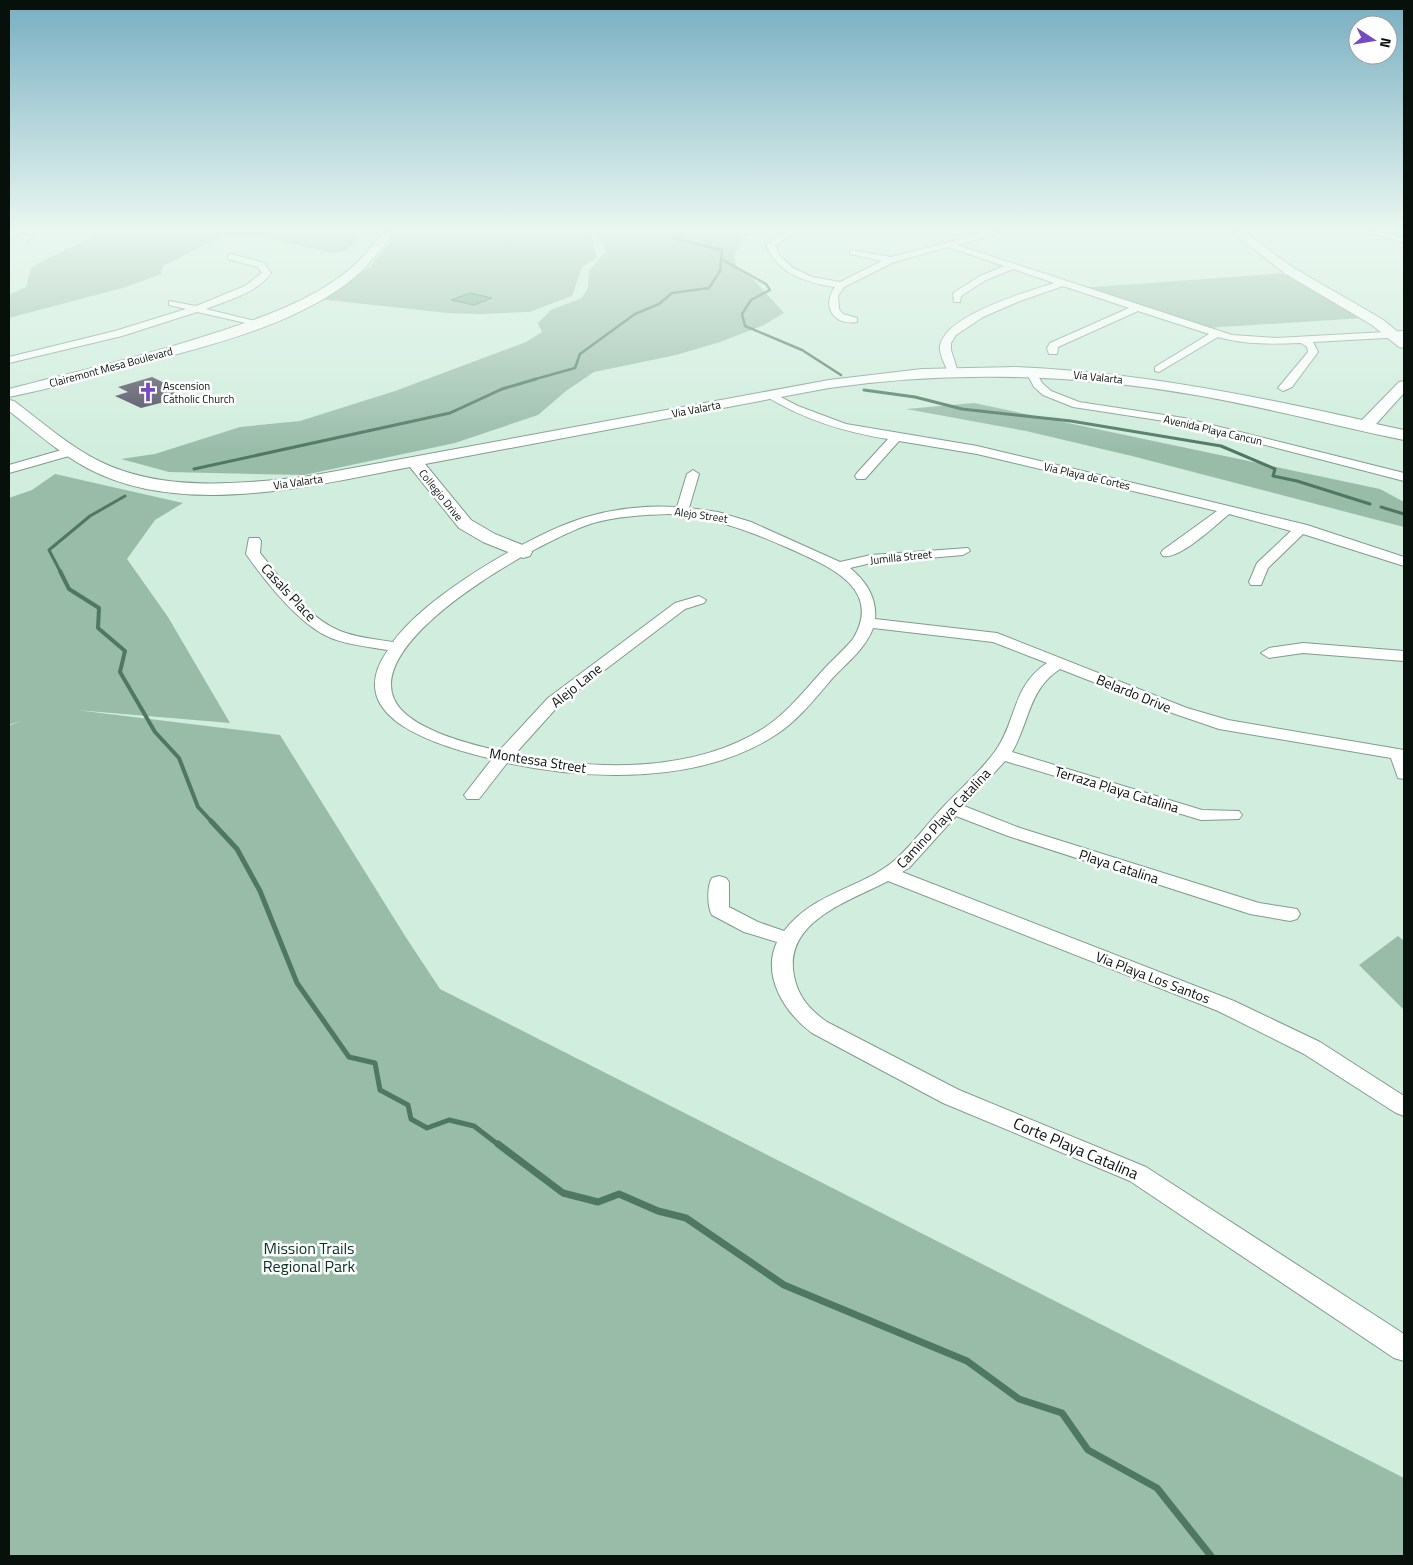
<svg xmlns="http://www.w3.org/2000/svg" width="1413" height="1565" viewBox="0 0 1413 1565" font-family="'Titillium Web',sans-serif">
<style>
.green{fill:#99bca9}
.water{fill:#6ea488;stroke:#4f7862}
.lines{fill:none;stroke-linecap:round;stroke-linejoin:round}
.stream-far4{stroke:#4f7862;stroke-width:2.5}
.stream-far3{stroke:#4f7862;stroke-width:3}
.stream-far2{stroke:#4f7862;stroke-width:4}
.stream-far1{stroke:#4f7862;stroke-width:5}
.stream{stroke:#4f7862;stroke-width:7}
.building{fill:#4a455b}
.street-casing{stroke:#819c8d;stroke-width:2}
.secondary-casing{stroke:#819c8d;stroke-width:2}
.street{fill:#fff;fill-rule:evenodd}
.secondary{fill:#fff;fill-rule:evenodd}
.labels{text-anchor:middle;dominant-baseline:central;stroke-width:5;stroke-linejoin:round;paint-order:stroke}
.far-street-label{font-size:11px;fill:#07100b;stroke:#fff}
.far-poi-label{font-size:11px;fill:#07100b;stroke:#fff;text-anchor:start}
.street-label{font-size:14px;fill:#07100b;stroke:#fff}
.near-street-label{font-size:16px;fill:#07100b;stroke:#fff}
.near-park-label{font-size:16px;fill:#033321;stroke:#fff}
</style>
<rect width="100%" height="100%" fill="#d0eddd"/>
<g class="green">
<path d="M100,232H361V236L348,250L332,253L258,236H223L163,266L161,274L126,287L9,318V295L26,287L31,268C53,254 78,246 100,232Z"/>
<path d="M398,232H590L597,258L582,267L572,296L529,312L480,314L448,313L318,299L370,267Z"/>
<path d="M597,232H755L742,239L734,256L736,265L754,280L784,313L764,325L720,342L676,355L594,372L566,391L538,415L455,443L304,475L169,472L121,459L155,454L240,427L300,421L395,391L526,342L542,332L538,323L551,310L582,298L588,288L589,271L606,251Z"/>
<path d="M1285,273L1364,318L1206,328L1081,288Z"/>
<path d="M974,403L1380,489L1404,502V527L1132,456L1026,431L906,409Z"/>
<path d="M55,474L183,503L155,520L127,559L168,617L230,723L76,710L280,735L405,936L440,989L1404,1478V1556H9V726L20,721L9,725V498L32,490Z"/>
<path d="M1398,936L1404,941V1010L1359,965Z"/>
</g>
<path class="water" d="M470,293L492,298L474,305L451,300Z"/>
<g class="lines">
<g class="stream-far4">
<path d="M723,260L766,284L770,290L751,300L742,314L745,326L802,350L841,375"/>
<path d="M532,380L575,368L580,354L635,314L659,304L672,293L709,288L720,271L722,250L673,238L686,232"/>
</g>
<g class="stream-far3">
<path d="M864,390L915,397L962,409L1071,421L1221,446L1275,469L1273,476L1297,481L1370,504"/>
<path d="M194,469L450,413L502,389L536,379"/>
<path d="M1381,507L1404,514"/>
<path d="M61,573L49,550L90,516L125,496"/>
</g>
<path class="stream-far2" d="M60,571L69,589L99,608L98,628L125,651L120,672L155,732L179,758L198,807L212,822"/>
<path class="stream-far1" d="M211,821L237,849L260,891L297,983L349,1057L375,1063L380,1090L408,1105L411,1119L427,1128L449,1120L474,1126L500,1146"/>
<path class="stream" d="M498,1144L563,1193L598,1202L619,1194L658,1211L686,1218L784,1285L967,1361L1019,1399L1062,1413L1088,1450L1157,1488L1211,1556"/>
</g>
<path class="building" d="M152,377L177,389L168,401L141,408L115,396L128,392L118,387Z"/>
<g class="lines">
<defs>
<g id="street">
<path d="M9,232H17L32,237L28,240L9,234Z"/>
<path d="M785,232H794L775,246L779,255L793,268L812,277L840,282L882,261L850,254V250L891,257L987,232H999L998,234L957,245L1232,335L1276,338L1404,331V337L1313,342L1318,352L1292,387L1283,391L1278,388L1308,352L1307,347L1301,343C1274,344 1245,345 1218,337L1159,372L1155,371V367L1209,334L1138,311L1058,347L1057,354H1049L1047,348L1050,343L1129,308L1063,286L1020,301L983,317L956,335L951,343V350L958,372L953,375L948,372C945,364 939,355 940,346C945,315 1027,292 1054,283L1013,269L986,280L961,296L960,302H954L953,293L980,276L1004,266L948,247L894,262L844,287L838,296L839,309L843,314L857,318V322C834,326 821,306 835,287C805,282 779,275 766,245Z"/>
<path d="M1365,232H1378L1404,238V242Z"/>
<path d="M231,254L264,263L271,273C257,293 229,300 206,309L259,322V326L197,312L122,336L9,363V357L115,331L186,309L169,305V301L196,306L245,286L262,273L258,267L228,259V255Z"/>
<path d="M1031,369L1035,370L1042,383L1051,391L1079,402L1184,418L1404,473V481L1184,424L1073,407L1043,395L1034,387L1026,372Z"/>
<path d="M771,392L798,406L846,424L977,446L1150,487L1307,525L1404,557V566L1303,534L1268,568L1261,585H1251L1249,582L1257,563L1291,531L1229,514C1216,525 1179,560 1163,556L1161,553L1163,550L1217,511L977,454L899,441L865,479H857L855,476L857,473L888,439C844,432 805,420 767,397V393Z"/>
<path d="M72,447L76,448L78,451L76,454L9,473V465Z"/>
<path d="M693,470L699,474L689,508L718,512L751,522L840,562L871,555L968,548L970,551L963,555L871,563L850,568C866,581 877,598 875,619L997,633L1187,708L1228,720L1404,750V779L1398,778L1391,758L1219,729L1175,714L1060,669C1028,690 1030,721 1012,752L1202,810L1239,811L1242,815L1239,819L1201,820L1005,761L964,806L1020,828L1259,903L1297,909L1300,914L1297,919L1290,921L1250,914L1008,836L956,816L909,868L902,872L1234,1001L1320,1042L1404,1096V1116L1396,1113L1304,1054L1218,1011L888,881C850,901 783,921 794,976C798,997 810,1010 827,1022L959,1090L1146,1167L1404,1334V1361L1394,1358L1130,1181L943,1103L812,1033C785,1013 761,976 777,942L744,932L712,915C707,906 707,886 712,878L719,876L726,878L729,882V907L758,922L784,931C815,891 861,889 895,860C913,844 928,823 944,806C961,788 982,770 996,750C1017,720 1012,686 1047,663L993,642L873,628C865,650 845,664 830,681C814,700 798,720 777,734C702,784 591,781 507,763L479,799H467L464,795L492,759C444,747 338,720 388,650C369,647 349,645 331,638C299,625 266,582 246,554L249,538H259L261,541L260,553C283,581 306,617 340,631C357,638 376,639 393,642C426,596 529,535 583,518C612,509 646,505 677,507L687,474ZM669,514C712,517 747,530 786,547C823,564 885,586 853,639C844,650 833,659 824,669C805,690 787,713 764,728C693,773 595,771 515,754L560,704L685,609L704,603L706,600L699,596L675,603L548,698L499,751C470,744 407,729 394,699C366,636 543,540 590,524C616,516 643,515 669,514Z"/>
<path d="M1303,643L1404,651V661L1303,653L1269,658L1261,653L1269,648Z"/>
</g>
<g id="secondary">
<path d="M383,232H394C380,252 365,270 345,285C287,327 210,345 141,364C97,376 53,388 9,397V389C79,371 149,355 218,332C264,317 313,300 350,269C363,258 373,245 383,232Z"/>
<path d="M1233,232H1245L1292,267L1382,319L1404,337V348L1399,347L1372,325L1284,273Z"/>
<path d="M1016,367C1133,372 1247,394 1362,420L1399,382L1404,381V393L1376,424L1404,430V440C1336,426 1269,408 1201,396C1077,374 954,370 829,388L425,464L471,520L495,534L530,548L532,552L530,556L523,558L483,542L459,528L410,467C311,486 183,518 89,469C60,454 35,431 9,411V400L14,401C42,422 70,447 101,462C163,492 238,484 304,477L829,380L922,369Z"/>
</g>
</defs>
<use href="#street" class="street-casing"/>
<use href="#secondary" class="secondary-casing"/>
<use href="#street" class="street"/>
<use href="#secondary" class="secondary"/>
</g>
<linearGradient id="sky" x2="0" y2="1"><stop stop-color="#77aec2"/><stop offset="0.51" stop-color="#eaf7f0"/><stop offset="1" stop-color="#eaf7f0" stop-opacity="0"/></linearGradient>
<rect width="1413" height="451" fill="url(#sky)"/>
<defs>
<symbol id="church-bare" viewBox="-9 -9 18 18"><path d="M-1.2-6h2.4v3.5h3.3v2.4h-3.3V6h-2.4V-.1h-3.3v-2.4h3.3Z" fill="#754ac2" stroke="#fff" stroke-width="2.5" paint-order="stroke"/></symbol>
</defs>
<g fill-rule="evenodd">
<use href="#church-bare" x="134" y="378" width="28" height="28"/>
</g>
<g class="labels">
<g class="far-street-label">
<text transform="translate(111 367) rotate(-15)">Clairemont Mesa Boulevard</text>
<text transform="translate(1098 377) rotate(6)">Via Valarta</text>
<text transform="translate(696 409) rotate(-11)">Via Valarta</text>
<text transform="translate(1213 430) rotate(13)">Avenida Playa Cancun</text>
<text transform="translate(1087 476) rotate(13)">Via Playa de Cortes</text>
<text transform="translate(298 482) rotate(-8)">Via Valarta</text>
<text transform="translate(441 495) rotate(51)">Collegio Drive</text>
<text transform="translate(701 515) rotate(8)">Alejo Street</text>
<text transform="translate(901 557) rotate(-6)">Jumilla Street</text>
</g>
<g class="far-poi-label">
<text x="163" y="386">Ascension<tspan x="163" dy="13">Catholic Church</tspan></text>
</g>
<g class="street-label">
<text transform="translate(289 592) rotate(47)">Casals Place</text>
<text transform="translate(576 685) rotate(-39)">Alejo Lane</text>
<text transform="translate(1134 693) rotate(22)">Belardo Drive</text>
<text transform="translate(538 760) rotate(9)">Montessa Street</text>
<text transform="translate(1117 789) rotate(17)">Terraza Playa Catalina</text>
<text transform="translate(943 818) rotate(-47)">Camino Playa Catalina</text>
<text transform="translate(1119 866) rotate(18)">Playa Catalina</text>
<text transform="translate(1153 977) rotate(21)">Via Playa Los Santos</text>
</g>
<g class="near-street-label">
<text transform="translate(1076 1148) rotate(23)">Corte Playa Catalina</text>
</g>
<g class="near-park-label">
<text x="309" y="1248">Mission Trails<tspan x="309" dy="18">Regional Park</tspan></text>
</g>
</g>
<rect width="1413" height="1565" fill="none" stroke="#07100b" stroke-width="20"/>
<g transform="translate(1373 40) rotate(102)"><circle r="24" fill="#ffffff" stroke="#9c9f9d"/>
<path d="M0-4L9 19L0 12L-9 19Z" fill="#754ac2"/>
<text y="-8" font-size="14" font-weight="bold" text-anchor="middle" fill="#07100b">N</text>
</g>
</svg>
